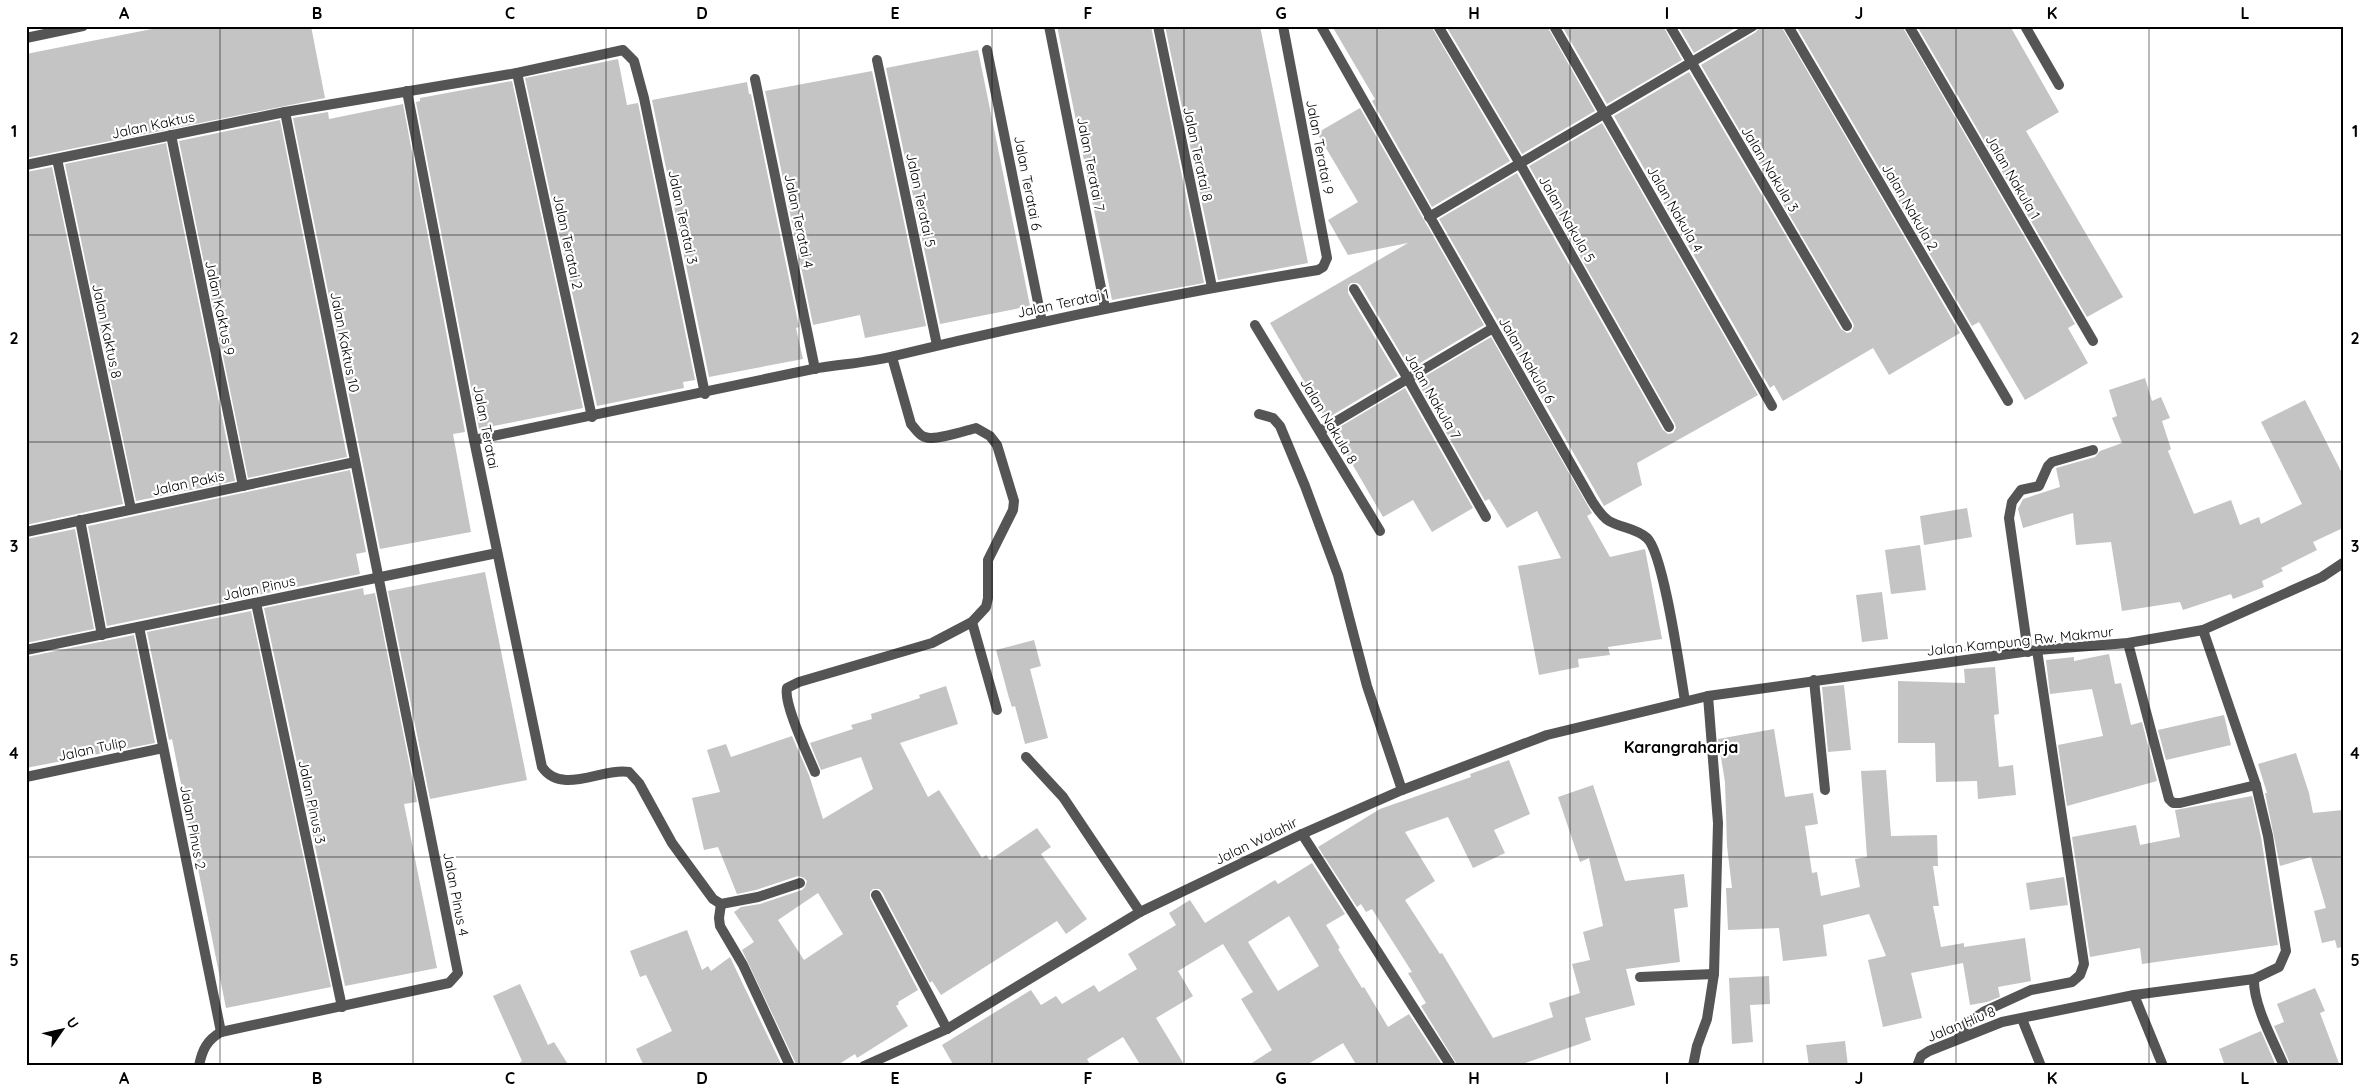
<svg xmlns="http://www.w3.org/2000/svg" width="2369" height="1092" viewBox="0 0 2369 1092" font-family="Quicksand,sans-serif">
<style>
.building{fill:#c4c4c4;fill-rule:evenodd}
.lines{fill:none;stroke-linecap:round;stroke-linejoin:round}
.minor{stroke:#555;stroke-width:10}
.grid{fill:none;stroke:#000;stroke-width:1;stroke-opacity:0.55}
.labels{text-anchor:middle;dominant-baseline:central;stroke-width:4.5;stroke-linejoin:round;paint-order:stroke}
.street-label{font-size:14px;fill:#000;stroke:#fff}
.quarter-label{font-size:16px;font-weight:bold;fill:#000;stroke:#fff}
.neatline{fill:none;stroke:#000;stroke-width:2}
.grid-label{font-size:16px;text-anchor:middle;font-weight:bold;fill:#000}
</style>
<rect width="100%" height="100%" fill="#fff"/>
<g class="building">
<path d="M167,26H311L325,98L26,158V54Z"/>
<path d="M1057,26H1151L1204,283L1112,300Z"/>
<path d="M1165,26H1260L1308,263L1218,280Z"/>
<path d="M1332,26H1431L1510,161L1432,207L1372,101L1375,99Z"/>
<path d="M1446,26H1547L1595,111L1522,154Z"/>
<path d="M1562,26H1663L1682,60L1607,104Z"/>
<path d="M1678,26H1739L1694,53Z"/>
<path d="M1760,26H1781L1960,333L1889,375L1873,348L1783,401L1774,385L1770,388L1614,116L1689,72L1841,329L1847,333L1851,332L1854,326L1853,323L1701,65L1756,32Z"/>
<path d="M1796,26H1902L2075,324L2068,328L2088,363L2025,400L1979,322L1972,326Z"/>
<path d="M1917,26H2010L2059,112L2026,131L2123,297L2087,317Z"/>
<path d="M978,50L1030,306L940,324L886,68Z"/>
<path d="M618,59L627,105L638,103L695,380L683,382L684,388L597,406L525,78Z"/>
<path d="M872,71L926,326L865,338L860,315L813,325L765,91Z"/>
<path d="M512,81L583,408L479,429L416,102L420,101V98Z"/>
<path d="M747,82L749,94H751L799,327L796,328L803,359L709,377L652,100Z"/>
<path d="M403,104L465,432L453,434L471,532L380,549L293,118L328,112L329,119Z"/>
<path d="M1360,108L1484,325L1410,369L1360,285L1357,283H1351L1348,286V293L1398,376L1326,419L1270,323L1408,243L1348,255L1328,220L1358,202L1317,133Z"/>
<path d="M280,120L347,457L248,478L179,141Z"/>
<path d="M1602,123L1758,395L1637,463L1642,485L1604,506L1439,219L1517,173L1663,430L1668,434L1673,433L1676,428L1675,424L1529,166Z"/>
<path d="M166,143L235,481L136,501L65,164Z"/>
<path d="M52,167L123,504L26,525V172Z"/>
<path d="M1491,337L1592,513L1587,516L1610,557L1645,549L1662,639L1608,647L1610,655L1578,659L1579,667L1539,675L1518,566L1561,558L1537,511L1507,528L1489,499L1485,501L1417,381Z"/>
<path d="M2145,378L2152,401L2161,397L2170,418L2162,421L2171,449L2168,451L2194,514L2231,500L2240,525L2259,517L2261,524L2302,504L2261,422L2305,400L2343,475V528L2313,542L2317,550L2281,568L2283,571L2262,581L2264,587L2233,599L2231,594L2183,610L2180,602L2122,611L2111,542L2076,545L2073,513L2023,528L2018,509L2023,499L2060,487L2056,468L2095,457L2100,451L2122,443L2112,418L2117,416L2109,390Z"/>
<path d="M1405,388L1473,508L1432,532L1413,500L1383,517L1333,431Z"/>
<path d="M350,470L366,552L356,554L360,574L107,626L88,526Z"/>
<path d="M1967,508L1972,537L1924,545L1920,516Z"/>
<path d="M75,529L94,629L26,643V539Z"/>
<path d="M1920,545L1926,590L1891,594L1885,550Z"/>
<path d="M485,572L527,780L430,799L388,591Z"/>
<path d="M363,588L364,595L375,593L417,802L404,804L437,968L345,986L264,608Z"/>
<path d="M1882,592L1888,639L1862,642L1856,595Z"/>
<path d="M251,611L331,987L226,1008L172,739L169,740L147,632Z"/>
<path d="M134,635L155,743L26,768V657Z"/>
<path d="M1034,640L1041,666L1030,669L1048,738L1025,744L1015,706L1012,707L1009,698L996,650Z"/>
<path d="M2109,654L2115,684L2121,683L2131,725L2142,722L2157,781L2067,806L2058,745L2103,736L2092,689L2050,694L2046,660L2074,657V661Z"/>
<path d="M1995,667L1999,714L1994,715L1999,767L2013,765L2016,795L1978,799L1977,781L1936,782L1935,743H1898V681L1965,683L1964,669Z"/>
<path d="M1844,685L1851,750L1828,752L1822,687Z"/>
<path d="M946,686L958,724L900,743L928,797L939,790L982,858L986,855L990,860L1037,828L1051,847L1041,854L1087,919L1066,934L1057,921L941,995L932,981L930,983L882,892L879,889H873L870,892V898L918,990L898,1002L899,1004L896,1006L908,1026L857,1058L855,1054L836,1066H797L742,950L754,942L734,912L741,907L760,904L802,890L805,887L807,881L804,878L798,876L756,890L737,894L718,847L704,850L692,798L720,792L707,750L726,744L731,757L792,736L809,775L823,819L873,789L861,757L821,770L810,743L853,729L851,725L872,719L871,714L920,698L919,695ZM818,893L843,934L804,960L778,920Z"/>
<path d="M2224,715L2231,745L2166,760L2158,730Z"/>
<path d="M1774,729L1785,797L1813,793L1818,824L1805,826L1812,873L1817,872L1821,896L1860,887L1855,859L1867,857L1861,771L1886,770L1891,836L1937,835L1938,866H1933L1939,906H1933L1941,947L1964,943V947L2025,938L2031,981L1998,987L2000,997L1987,1002L1970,1005L1963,963L1911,973L1922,1018L1883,1027L1868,960L1886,956L1869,914L1823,925L1827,956L1783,961L1779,928L1728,930L1726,888H1732L1727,846L1725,782L1718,739Z"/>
<path d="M2296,753L2309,793L2313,813L2343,810V947L2337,948L2335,940L2322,943L2314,911L2326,908L2311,857L2280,866L2265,793H2267L2258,764Z"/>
<path d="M1509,760L1530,814L1494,830L1505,853L1473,868L1448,817L1405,832L1435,881L1405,900L1440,954L1442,953L1493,1038L1553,1017L1549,1003L1580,993L1572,964L1590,960L1583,932L1603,926L1589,858L1580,862L1558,797L1593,785L1625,881L1684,874L1688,907L1674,909L1680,962L1626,969L1635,1005L1585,1018L1591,1040L1517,1066H1458L1421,1006L1426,1003L1408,973L1412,972L1372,909L1366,912L1361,904L1357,907L1318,847L1380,809L1471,777L1470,774Z"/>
<path d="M2252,796L2261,837L2278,945L2142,964L2140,948L2090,957L2072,837L2136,825L2140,845L2180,837L2175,810Z"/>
<path d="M1312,863L1345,914L1326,925L1340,948L1338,949L1362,988L1364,987L1388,1027L1409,1014L1443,1066H1357L1343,1043L1305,1066H1247L1272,1050L1241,999L1253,992L1223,944L1178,971L1193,996L1156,1018L1185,1066H1141L1123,1037L1087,1059L1091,1066H954L942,1045L1031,990L1041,1005L1056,996L1062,1004L1094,985L1099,992L1137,969L1128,954L1176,925L1169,913L1190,900L1205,923L1275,880L1278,884ZM1289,916L1319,966L1278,991L1248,942Z"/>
<path d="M2064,877L2068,905L2030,910L2026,883Z"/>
<path d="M687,930L702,970L708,966L711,971L730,957L782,1066H644L636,1049L672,1031L646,975L640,977L630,951Z"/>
<path d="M1769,976L1770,1004L1750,1005L1753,1042L1732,1044L1729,978Z"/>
<path d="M520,984L548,1045L554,1042L569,1066H515L522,1061L493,996Z"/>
<path d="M2315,988L2325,1011L2320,1013L2340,1066H2291L2274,1026L2284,1022L2277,1004Z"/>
<path d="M2261,1031L2276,1066H2225L2219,1049Z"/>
<path d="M1845,1041L1848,1066H1809L1806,1045Z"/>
</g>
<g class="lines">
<g class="minor">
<path d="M1049,26L1105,308"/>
<path d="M1158,26L1212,287"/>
<path d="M1321,26L1592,501C1596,507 1602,517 1609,521C1621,528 1636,528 1647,538C1664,554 1680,672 1685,701"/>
<path d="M1438,26L1519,162L1669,427"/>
<path d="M1554,26L1772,406"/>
<path d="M1670,26L1847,326"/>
<path d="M1788,26L2008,401"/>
<path d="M1909,26L2093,341"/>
<path d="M2025,26L2059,85"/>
<path d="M26,38L83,26"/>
<path d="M987,50L1042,322"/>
<path d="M877,60L937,345"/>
<path d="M517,73L592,417"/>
<path d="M755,79L815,369"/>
<path d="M407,91L474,440L542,767C562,796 603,767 629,772L639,783L672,843L713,899L721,904L758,897L800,883"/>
<path d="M171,135L243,486"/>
<path d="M57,159L131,509"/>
<path d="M26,165L285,112L517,73L623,50L634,61L644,98L705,394"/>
<path d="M1429,217L1753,26"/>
<path d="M1354,289L1408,379L1486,517"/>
<path d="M1255,325L1380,531"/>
<path d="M1259,414L1273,418L1280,426L1305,486L1338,575L1367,686L1402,790"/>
<path d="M1320,431L1493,328"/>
<path d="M474,440C587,417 700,393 813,369C840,364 868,363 894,356C1035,322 1175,293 1318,270L1323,267L1327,258L1283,26"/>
<path d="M80,520L102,635"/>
<path d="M26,532L355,462"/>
<path d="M256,603L342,1007"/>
<path d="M972,622L997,710"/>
<path d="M139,627L221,1032"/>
<path d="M2128,643L2169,799L2173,803H2180L2256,785"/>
<path d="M26,650L497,553"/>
<path d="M2028,652L2009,518L2012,502L2021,490L2039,486L2048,466L2052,462L2093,450"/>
<path d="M1814,680L1825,790"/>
<path d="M1026,757L1063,797L1140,912"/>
<path d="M815,772C808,755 783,703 787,688L799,682L932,643L972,622L986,607L988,598V560L1013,510L1014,501L997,445L990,436L976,428C964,431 936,441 925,437C919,436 915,428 911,424L892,357"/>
<path d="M26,777L163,748"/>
<path d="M1302,834L1451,1066"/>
<path d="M876,895L947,1029"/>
<path d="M721,904L719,918L720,926L743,965L790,1066"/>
<path d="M1640,977L1714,974"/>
<path d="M2254,979C2253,1005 2274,1042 2284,1066"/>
<path d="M2134,995L2163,1066"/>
<path d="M2022,1019L2041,1066"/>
<path d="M1958,1039L1966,1024L1985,1011L2031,990L2072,982L2080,975L2084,964L2037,650"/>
<path d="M199,1066C202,1050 207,1040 221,1032L449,983L458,973L285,112"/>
<path d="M864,1066L947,1029L1140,912L1302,834L1402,790L1547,735L1708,696L2037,650L2128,643L2203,630L2322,577L2343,563"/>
<path d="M1693,1066L1697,1046L1707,1019L1714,974L1718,823L1708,696"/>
<path d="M1917,1066L1921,1056L1929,1051L2002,1022L2134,995L2254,979L2279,967L2286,951L2268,836L2256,785L2203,630"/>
</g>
</g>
<path class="grid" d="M220,26V1066M413,26V1066M606,26V1066M799,26V1066M992,26V1066M1184,26V1066M1377,26V1066M1570,26V1066M1763,26V1066M1956,26V1066M2149,26V1066M26,235H2343M26,442H2343M26,650H2343M26,857H2343"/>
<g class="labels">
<g class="street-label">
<text transform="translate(153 125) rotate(-12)">Jalan Kaktus</text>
<text transform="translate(1320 147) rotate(79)">Jalan Teratai 9</text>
<text transform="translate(1198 154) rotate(78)">Jalan Teratai 8</text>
<text transform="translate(1091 164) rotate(79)">Jalan Teratai 7</text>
<text transform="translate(1770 169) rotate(59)">Jalan Nakula 3</text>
<text transform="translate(2013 177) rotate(60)">Jalan Nakula 1</text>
<text transform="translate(1028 183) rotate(79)">Jalan Teratai 6</text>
<text transform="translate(921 200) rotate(78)">Jalan Teratai 5</text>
<text transform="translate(1910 207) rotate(60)">Jalan Nakula 2</text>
<text transform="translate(1675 209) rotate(60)">Jalan Nakula 4</text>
<text transform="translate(683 217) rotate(78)">Jalan Teratai 3</text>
<text transform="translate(1567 219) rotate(60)">Jalan Nakula 5</text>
<text transform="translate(799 221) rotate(78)">Jalan Teratai 4</text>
<text transform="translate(568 242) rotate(78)">Jalan Teratai 2</text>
<text transform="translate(1063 303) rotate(-12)">Jalan Teratai 1</text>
<text transform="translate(220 308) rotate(78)">Jalan Kaktus 9</text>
<text transform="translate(107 331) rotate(78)">Jalan Kaktus 8</text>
<text transform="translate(345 342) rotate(79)">Jalan Kaktus 10</text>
<text transform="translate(1527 360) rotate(60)">Jalan Nakula 6</text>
<text transform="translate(1433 396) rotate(60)">Jalan Nakula 7</text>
<text transform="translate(1329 421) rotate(59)">Jalan Nakula 8</text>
<text transform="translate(486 427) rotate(79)">Jalan Teratai</text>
<text transform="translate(188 483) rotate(-12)">Jalan Pakis</text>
<text transform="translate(259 588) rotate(-12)">Jalan Pinus</text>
<text transform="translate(2020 641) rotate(-6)">Jalan Kampung Rw. Makmur</text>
<text transform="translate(92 749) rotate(-12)">Jalan Tulip</text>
<text transform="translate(312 802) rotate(78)">Jalan Pinus 3</text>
<text transform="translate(193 827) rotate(79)">Jalan Pinus 2</text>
<text transform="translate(1256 841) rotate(-26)">Jalan Walahir</text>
<text transform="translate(456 894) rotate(79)">Jalan Pinus 4</text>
<text transform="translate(1961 1024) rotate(-22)">Jalan Hiu 8</text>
</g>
<g class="quarter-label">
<text x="1681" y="747">Karangraharja</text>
</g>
</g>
<rect width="2369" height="1092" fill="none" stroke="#ffffff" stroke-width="55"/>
<g transform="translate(62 1030) rotate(56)" stroke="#ffffff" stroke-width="4" paint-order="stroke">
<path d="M0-4L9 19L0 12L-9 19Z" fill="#000000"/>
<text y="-8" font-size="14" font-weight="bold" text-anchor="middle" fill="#000000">U</text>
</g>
<rect x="28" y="28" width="2314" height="1036" class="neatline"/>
<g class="grid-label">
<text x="124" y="19">A</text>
<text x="317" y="19">B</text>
<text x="510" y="19">C</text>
<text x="702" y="19">D</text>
<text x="895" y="19">E</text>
<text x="1088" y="19">F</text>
<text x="1281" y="19">G</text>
<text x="1474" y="19">H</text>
<text x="1667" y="19">I</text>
<text x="1859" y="19">J</text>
<text x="2052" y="19">K</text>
<text x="2245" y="19">L</text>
<text x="14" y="137">1</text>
<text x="2355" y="137">1</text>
<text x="14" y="344">2</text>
<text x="2355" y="344">2</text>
<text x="14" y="552">3</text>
<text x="2355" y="552">3</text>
<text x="14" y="759">4</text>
<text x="2355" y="759">4</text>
<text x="14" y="966">5</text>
<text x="2355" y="966">5</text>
<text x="124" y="1084">A</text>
<text x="317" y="1084">B</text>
<text x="510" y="1084">C</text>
<text x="702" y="1084">D</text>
<text x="895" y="1084">E</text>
<text x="1088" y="1084">F</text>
<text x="1281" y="1084">G</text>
<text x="1474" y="1084">H</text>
<text x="1667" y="1084">I</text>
<text x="1859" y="1084">J</text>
<text x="2052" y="1084">K</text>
<text x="2245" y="1084">L</text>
</g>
</svg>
